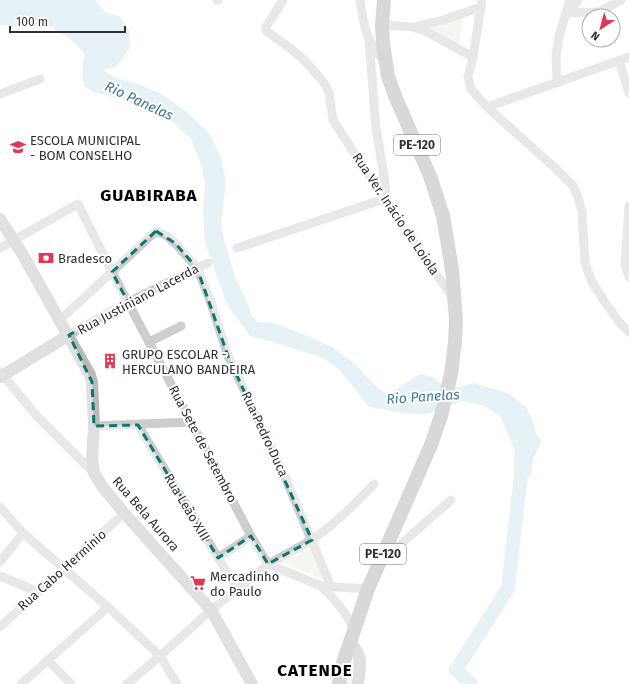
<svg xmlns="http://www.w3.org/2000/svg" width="629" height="684" viewBox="0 0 629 684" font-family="'Fira Sans',sans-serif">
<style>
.green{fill:#e7ecde}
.water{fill:#cbe2eb}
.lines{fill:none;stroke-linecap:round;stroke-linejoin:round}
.river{stroke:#cbe2eb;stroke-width:14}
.street{stroke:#cdcdcd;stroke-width:9}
.secondary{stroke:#bababa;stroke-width:12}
.primary{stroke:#a8a8a8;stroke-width:14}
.marked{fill:none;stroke:#0f766e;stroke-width:3;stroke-dasharray:8 5;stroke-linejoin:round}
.labels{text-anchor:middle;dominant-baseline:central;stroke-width:4;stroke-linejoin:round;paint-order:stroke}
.shield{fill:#fff;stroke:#6e6e6e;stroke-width:1}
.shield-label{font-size:12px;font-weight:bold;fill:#303030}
.poi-label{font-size:13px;fill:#303030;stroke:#fff;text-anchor:start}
.street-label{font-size:13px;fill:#303030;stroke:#fff}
.water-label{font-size:14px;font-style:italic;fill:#3f7990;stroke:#fff}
.district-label{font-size:17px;font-weight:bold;letter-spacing:1px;fill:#000;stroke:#fff}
</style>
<rect width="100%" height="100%" fill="#fff"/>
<g class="green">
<path d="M463,17L459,45L429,29Z"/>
<path d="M310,550L323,580L282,562Z"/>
<path d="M351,656L357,660L354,684H345Z"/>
</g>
<path class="water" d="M0,0H95L105,12L121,17L129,30L130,47L124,57L116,67L103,70L115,78L135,83L160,93L187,112L209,133L221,158L226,181L221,226L225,243L235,277L246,299L252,316L258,322L274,323L300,333L332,347L355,364L377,387L386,393L392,392L420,374L433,377L442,385L460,387L473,383L508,393L526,407L533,421L536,434L542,441L533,459L531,477L514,473L515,453L510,438L500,416L484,406L462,401L427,414H409L369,407L339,369L323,358L279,344L250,336L227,305L205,243L203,212L205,185L202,167L191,139L170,120L143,106L91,91L84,85L82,75L84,53L71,40L51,27L0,25Z"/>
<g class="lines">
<path class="river" d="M471,684L456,670L508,588L521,475V457"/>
<g class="street">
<path d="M217,0H218"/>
<path d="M283,0L266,27V31L290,48L306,62L325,84L329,93L333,120L384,199L453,298"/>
<path d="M360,0C363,24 367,45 386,62"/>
<path d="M482,0L473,57L468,77L471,89L487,107L554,167L573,186L578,197L582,212L585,263L592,282L604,301L619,322L629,332"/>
<path d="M570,12L578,0"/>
<path d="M566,13L599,12L621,0"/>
<path d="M382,25L413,27L425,31L473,57"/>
<path d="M414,27L443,20L481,7"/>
<path d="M369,40L376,128L385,182L386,193L384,199"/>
<path d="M619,61L629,93"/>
<path d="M557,83L556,56L559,36L570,0"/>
<path d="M0,94L40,79"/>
<path d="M487,107L629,57"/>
<path d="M629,206L625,265L629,277"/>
<path d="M0,248L78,204L112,272L251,536L268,564"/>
<path d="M237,248L384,199"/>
<path d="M60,320L156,231L167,236L175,243L197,268L209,297L228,356L283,472L331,587"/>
<path d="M69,335L128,302L208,263"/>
<path d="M149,342L181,326"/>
<path d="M0,372L36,415L94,473"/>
<path d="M138,425L237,589"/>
<path d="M94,426L191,422"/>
<path d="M0,507L23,533L108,607L160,656L177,684"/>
<path d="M218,558L251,536"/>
<path d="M383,560L451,500"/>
<path d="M0,562L23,533"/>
<path d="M268,564L321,586L368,589"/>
<path d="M0,576L38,592"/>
<path d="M321,586C336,601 344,610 354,629"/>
<path d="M0,627L124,513"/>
<path d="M48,660L71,684"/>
<path d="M21,684L108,607"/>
<path d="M127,684L160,656L211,610L261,570C277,558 295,550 312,540C335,524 355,504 374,484"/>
</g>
<g class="secondary">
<path d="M0,219L23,255L90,375L92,382L94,426L92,457L94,473L102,486L124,513L211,610L252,684"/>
<path d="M0,377L69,335"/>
<path d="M350,642C364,657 360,665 358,684"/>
</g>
<path class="primary" d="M339,684L342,666L368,589L431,445L441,416L451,374L455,342L456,321L452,269L443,216L430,176L395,96L388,76L383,43L382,25L384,0"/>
</g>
<path d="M0 0H629V684H0ZM156,231L175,243L197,268L228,356L312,540L268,564L251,536L218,558L138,425L94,426L92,382L69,335L128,302L112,272Z" fill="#fff" fill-opacity=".55" fill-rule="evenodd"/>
<path class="marked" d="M156,231L175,243L197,268L228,356L312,540L268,564L251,536L218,558L138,425L94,426L92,382L69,335L128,302L112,272Z"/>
<defs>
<symbol id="school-bare" viewBox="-9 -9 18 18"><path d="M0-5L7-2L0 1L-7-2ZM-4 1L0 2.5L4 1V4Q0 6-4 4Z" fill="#e03856" stroke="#fff" stroke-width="2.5" paint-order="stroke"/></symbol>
<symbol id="bank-bare" viewBox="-9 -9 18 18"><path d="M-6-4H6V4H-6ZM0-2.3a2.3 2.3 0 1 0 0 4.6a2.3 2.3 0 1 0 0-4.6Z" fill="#e03856" stroke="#fff" stroke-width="2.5" paint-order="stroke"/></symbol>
<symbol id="building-bare" viewBox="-9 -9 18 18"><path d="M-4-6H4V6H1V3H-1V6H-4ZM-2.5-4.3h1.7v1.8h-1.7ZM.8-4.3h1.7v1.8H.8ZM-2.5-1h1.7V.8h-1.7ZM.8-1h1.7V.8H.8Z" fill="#e03856" stroke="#fff" stroke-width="2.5" paint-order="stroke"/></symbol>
<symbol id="supermarket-bare" viewBox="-9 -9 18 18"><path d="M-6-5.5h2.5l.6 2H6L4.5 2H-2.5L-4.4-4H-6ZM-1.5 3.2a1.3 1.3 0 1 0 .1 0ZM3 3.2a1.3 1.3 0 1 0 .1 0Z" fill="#e03856" stroke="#fff" stroke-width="2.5" paint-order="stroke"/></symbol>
</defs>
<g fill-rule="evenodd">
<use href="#school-bare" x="7" y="136" width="22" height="22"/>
<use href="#bank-bare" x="35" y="247" width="22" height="22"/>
<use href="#building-bare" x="99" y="350" width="22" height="22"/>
<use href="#supermarket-bare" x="187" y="572" width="22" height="22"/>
</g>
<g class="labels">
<g class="shield">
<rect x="394" y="135" width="46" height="20" rx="3"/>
<rect x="360" y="544" width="46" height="20" rx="3"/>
</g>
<g class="shield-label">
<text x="417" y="145">PE-120</text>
<text x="383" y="554">PE-120</text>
</g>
<g class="poi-label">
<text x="30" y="140">ESCOLA MUNICIPAL<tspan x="30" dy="15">- BOM CONSELHO</tspan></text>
<text x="58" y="258">Bradesco</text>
<text x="122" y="354">GRUPO ESCOLAR -<tspan x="122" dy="15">HERCULANO BANDEIRA</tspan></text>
<text x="210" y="576">Mercadinho<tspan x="210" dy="15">do Paulo</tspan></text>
</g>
<g class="street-label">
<text transform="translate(396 214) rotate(56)">Rua Ver. Inácio de Loiola</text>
<text transform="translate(138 299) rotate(-28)">Rua Justiniano Lacerda</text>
<text transform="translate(265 434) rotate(65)">Rua Pedro Duca</text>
<text transform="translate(203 444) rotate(62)">Rua Sete de Setembro</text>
<text transform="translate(187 507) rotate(59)">Rua Leão XIII</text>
<text transform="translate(146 514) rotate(49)">Rua Bela Aurora</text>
<text transform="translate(62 570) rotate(-42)">Rua Cabo Herminio</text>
</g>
<g class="water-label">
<text transform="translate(139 101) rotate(25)">Rio Panelas</text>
<text transform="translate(423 397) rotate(-4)">Rio Panelas</text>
</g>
<g class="district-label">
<text x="149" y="195">GUABIRABA</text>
<text x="315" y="670">CATENDE</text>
</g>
</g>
<g transform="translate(601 28) rotate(216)"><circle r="19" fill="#ffffff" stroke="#acacac"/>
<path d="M0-3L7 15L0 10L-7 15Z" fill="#e03856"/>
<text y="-6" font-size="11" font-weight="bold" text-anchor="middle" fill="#303030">N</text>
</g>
<path d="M10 26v6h115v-6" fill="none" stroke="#303030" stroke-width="2"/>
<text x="16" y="26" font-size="12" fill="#303030" stroke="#ffffff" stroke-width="3" paint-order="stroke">100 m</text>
</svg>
